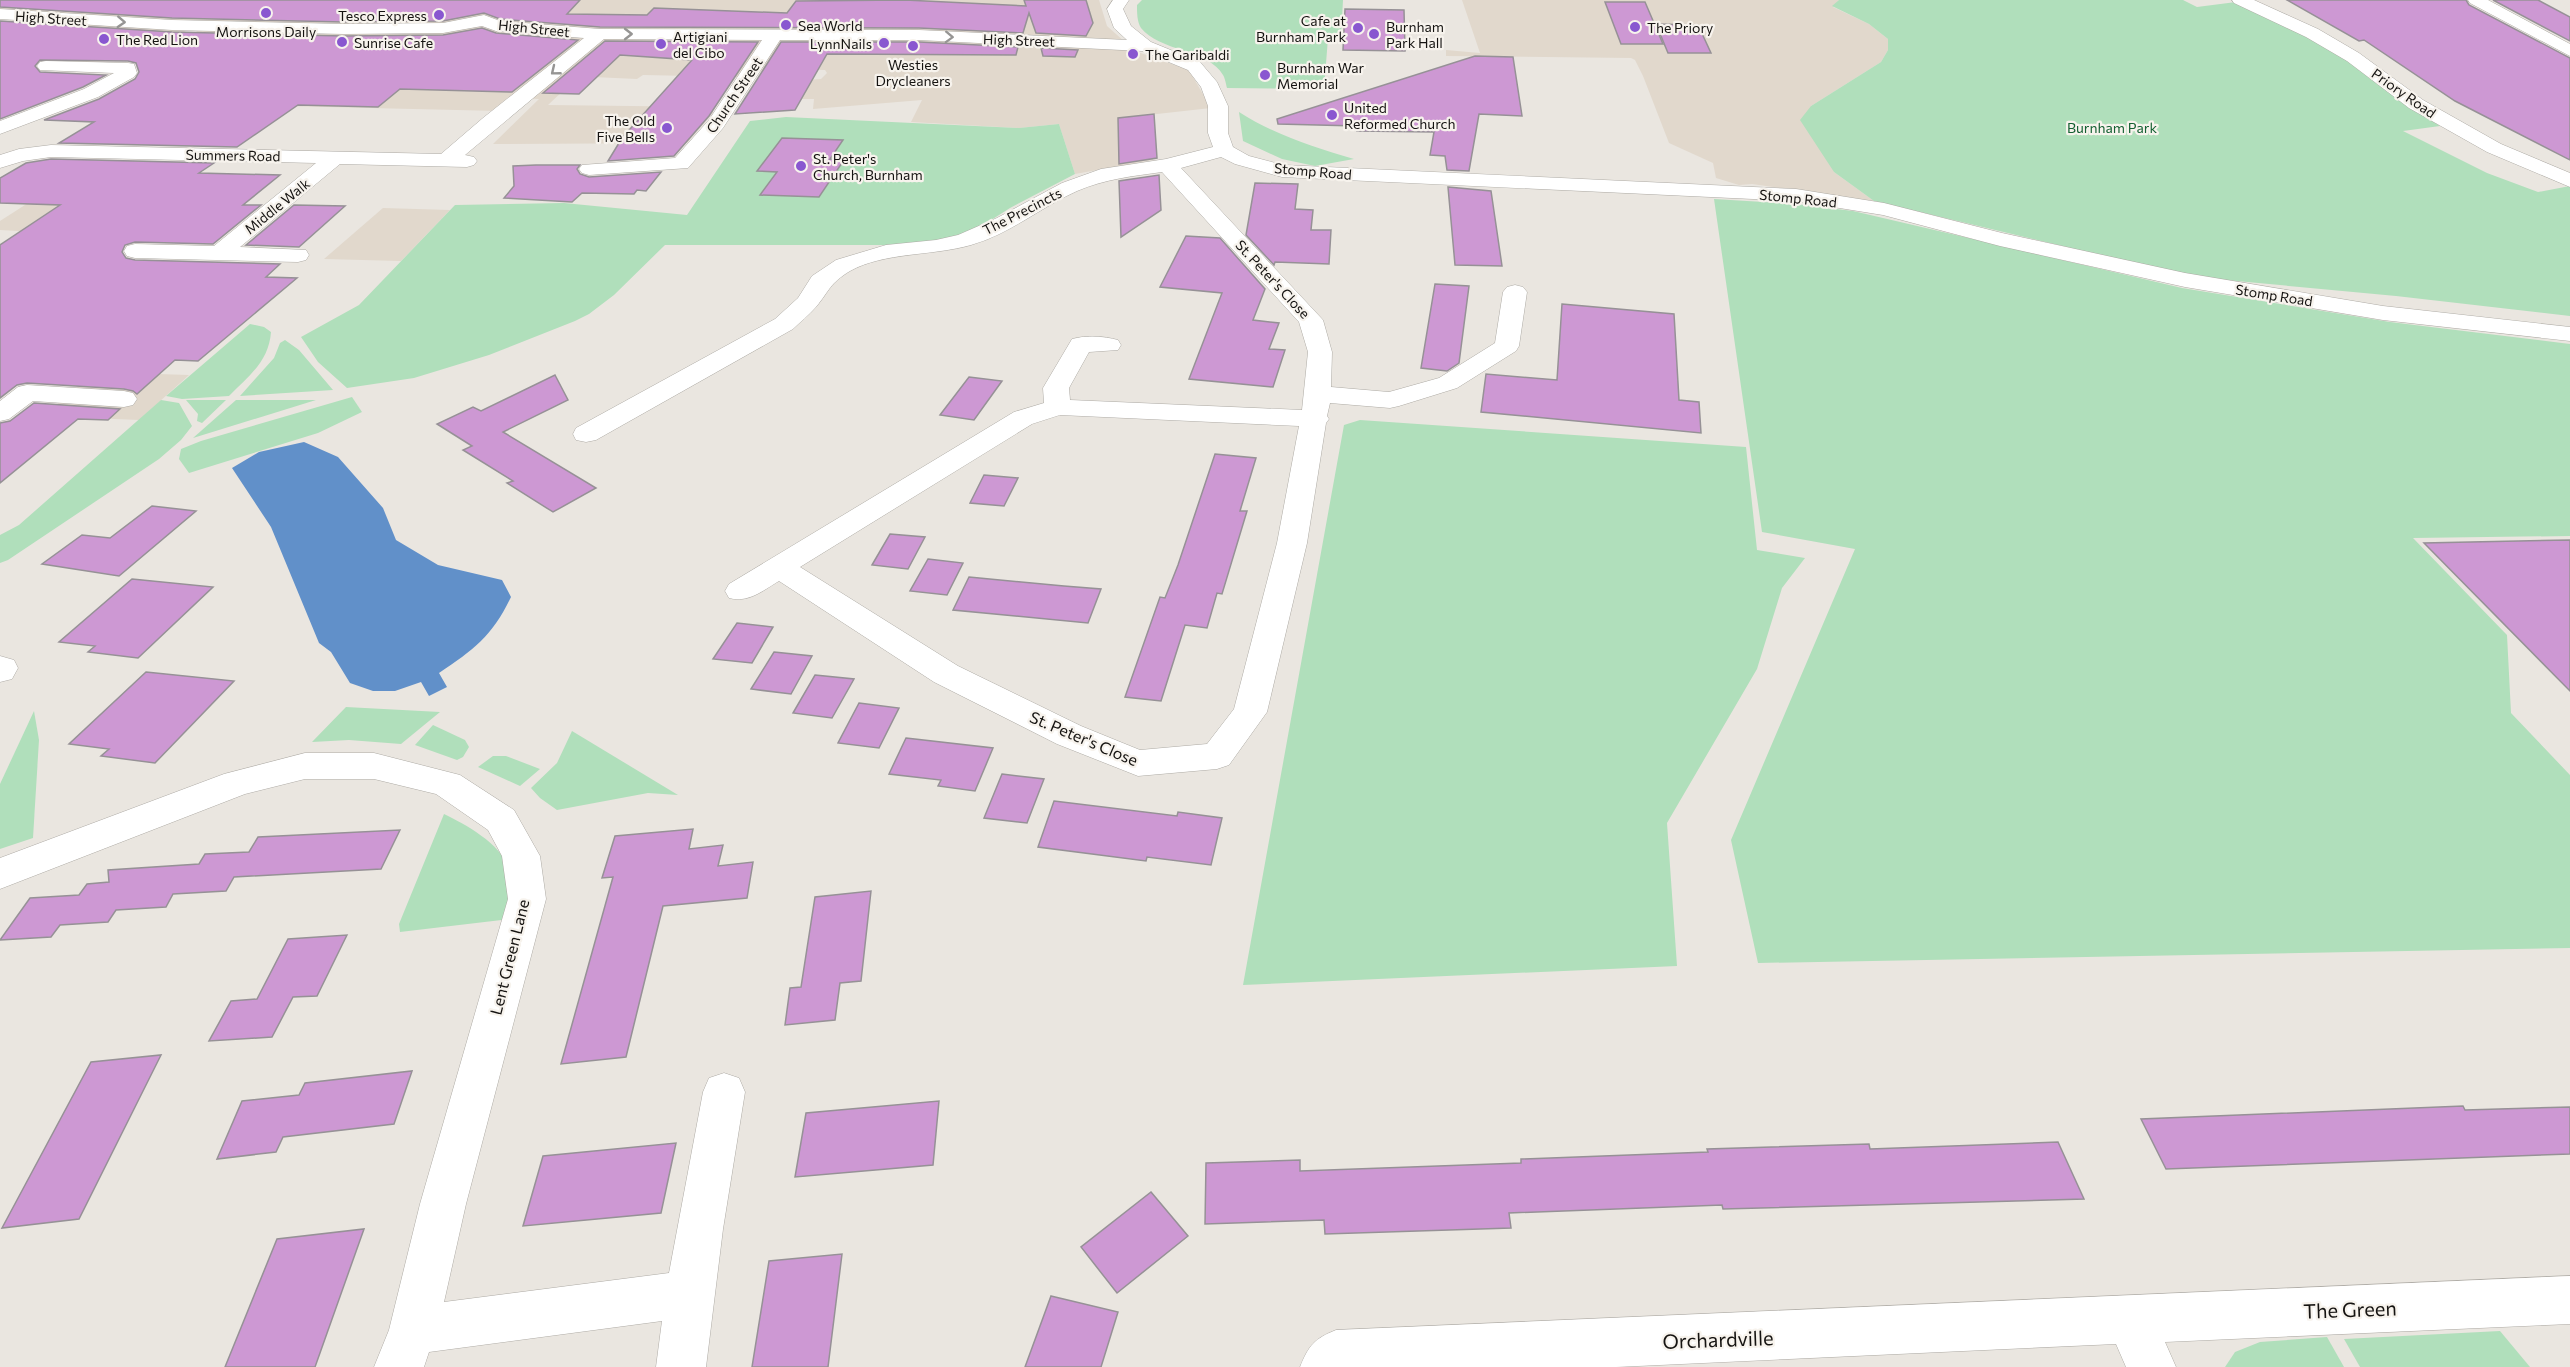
<svg xmlns="http://www.w3.org/2000/svg" width="2570" height="1367" viewBox="0 0 2570 1367" font-family="Commissioner,sans-serif">
<style>
.built{fill:#e1d8cc}
.green{fill:#b0dfbb}
.water{fill:#6190c9}
.building{fill:#cd98d3;stroke:#969196;stroke-width:1.5}
.lines{fill:none;stroke-linecap:round;stroke-linejoin:round}
.minor-casing{stroke:#aeaba5;stroke-width:1}
.tertiary-casing{stroke:#aeaba5;stroke-width:1}
.minor{fill:#fff;fill-rule:evenodd}
.tertiary{fill:#fff;fill-rule:evenodd}
.oneway{stroke:#969594}
.poi-dot{fill:#8957d0;stroke:#f7f3ed;stroke-width:2}
.labels{text-anchor:middle;dominant-baseline:central;stroke-width:4.5;stroke-linejoin:round;paint-order:stroke}
.far-poi-label{font-size:14px;fill:#151311;stroke:#f7f3ed;text-anchor:start}
.far-street-label{font-size:14px;fill:#151311;stroke:#f7f3ed}
.far-park-label{font-size:14px;fill:#146032;stroke:#f7f3ed}
.street-label{font-size:16px;fill:#151311;stroke:#f7f3ed}
.near-street-label{font-size:20px;fill:#151311;stroke:#f7f3ed}
</style>
<rect width="100%" height="100%" fill="#eae6e0"/>
<g class="built">
<path d="M0,0H1099L1107,26L1135,51L1189,70L1211,108L1139,116L1153,160L1075,174L1059,124L1019,128L911,122L922,100L813,109L814,99H795L807,80L821,79L827,73L825,70L771,69L739,77L643,75L637,79L593,77L582,73L548,105L713,107V113L687,143L493,144L539,99L517,98L500,111L283,106L166,67L197,31L188,30L127,61L63,62L0,59V26L15,20L0,19Z"/>
<path d="M1462,0H1839L1833,7L1869,24L1888,39V50L1881,62L1811,106L1834,172L1874,201L1752,184L1739,185L1716,178L1713,163L1669,143L1643,76L1635,60L1631,58L1446,56V50L1480,53Z"/>
<path d="M39,196H64L54,233L0,230V221Z"/>
<path d="M383,208L450,210L401,261L324,259Z"/>
<path d="M96,372L189,375L139,420L43,416Z"/>
</g>
<g class="green">
<path d="M1142,0H1343L1341,37L1328,38L1324,89L1227,88C1226,84 1225,78 1223,75C1209,50 1159,51 1141,28C1137,22 1137,12 1137,5Z"/>
<path d="M1839,0H2183L2197,7L2236,2L2326,44L2397,98L2440,126L2403,131L2487,173L2538,192L2570,186V316L2396,296L2215,279L2137,264L1874,201L1834,172L1800,120L1811,106L1881,62L1888,50V39L1869,24L1832,6Z"/>
<path d="M1239,112C1275,135 1313,147 1354,159L1315,166L1282,159L1243,141Z"/>
<path d="M786,117L1019,128L1059,124L1075,174L1010,208L977,229L941,241L909,245H665L614,295L589,314L575,321L489,355L414,378L347,388L318,362L301,337L359,305L455,205L564,203L687,215L750,121Z"/>
<path d="M1714,199L1796,204L1853,211L2182,288L2390,322L2570,344V536L2413,538L2507,635L2511,713L2570,775V948L1758,963L1731,840L1855,549L1762,532Z"/>
<path d="M250,324L264,327L271,332C269,361 249,376 229,396L182,399L166,396Z"/>
<path d="M285,340L299,350L333,390L240,396L274,358L280,343Z"/>
<path d="M352,397L362,412L318,433L189,473L179,459L181,449L201,441Z"/>
<path d="M161,400L179,403L192,426L181,440L159,459L8,560L0,563V535L19,525Z"/>
<path d="M186,400H226L202,423L197,421L198,414Z"/>
<path d="M236,400H316L193,438Z"/>
<path d="M1360,420L1746,447L1757,550L1805,558L1782,588L1757,669L1667,823L1677,966L1243,985L1344,425Z"/>
<path d="M346,707L440,712L401,744L349,740L312,742Z"/>
<path d="M34,711L39,740L33,838L0,849V784Z"/>
<path d="M433,725L465,740L469,747L463,757L457,760L415,745Z"/>
<path d="M572,731L678,795L648,793L557,810L540,798L531,788L557,763Z"/>
<path d="M493,756H506L540,769L520,786L478,767Z"/>
<path d="M444,814C465,824 501,844 508,867C512,882 509,903 510,919L400,932L399,924Z"/>
<path d="M2500,1331L2530,1367H2360L2344,1339Z"/>
<path d="M2327,1337L2344,1367H2225L2235,1352L2260,1342Z"/>
</g>
<path class="water" d="M304,442L338,457L383,508L396,540L438,565L502,580L511,597C493,635 474,650 439,673L447,687L429,696L421,682L395,691H373L350,683L331,652L319,643L271,527L232,468L259,452Z"/>
<g class="building">
<path d="M0,0H580L567,14L647,15L654,8L787,13L796,1L905,0L1026,6L1024,0H1086L1093,23L1086,36L1036,33L1029,13L1023,33L919,28L600,27L500,19L484,13L443,21L344,22L172,18L0,7Z"/>
<path d="M2287,0H2466L2469,5L2570,58V160L2455,101L2364,40L2359,41Z"/>
<path d="M2493,0H2538L2570,17V41Z"/>
<path d="M1605,2H1645L1663,44H1621Z"/>
<path d="M1345,9L1404,10L1405,51L1343,50Z"/>
<path d="M0,21L172,32L344,36L443,35L482,28L496,33L578,40L512,92L400,89L378,107L298,105L237,147L59,143L94,122L44,120L99,99L135,79L139,72L136,63L128,61L40,60L35,66L40,72L106,75L83,87L0,119Z"/>
<path d="M1656,24L1698,25L1711,53H1668Z"/>
<path d="M605,41L758,42L709,116L674,156L608,161L622,138L692,60L620,55L579,94L543,93Z"/>
<path d="M781,42H919L1018,47L1016,55L827,54L795,110L735,114Z"/>
<path d="M1041,48L1078,50L1075,57L1043,56Z"/>
<path d="M1475,56L1513,57L1522,116L1479,114L1469,171L1447,170L1445,156L1430,155L1434,132L1357,131V126L1278,124L1277,119Z"/>
<path d="M1154,114L1157,158L1119,164L1118,118Z"/>
<path d="M782,138L843,140L830,159L844,160L819,197L760,195L777,172L757,171Z"/>
<path d="M51,159L214,163L199,173L280,175L243,205H261L213,244L135,242L125,245L122,252L126,258L135,260L280,264L266,277L297,278L198,361L175,360L137,394L133,391L124,389L27,383L17,385L0,398V245L60,205L0,203V178L26,163Z"/>
<path d="M536,165H580L577,169L580,174L589,177L661,172L646,191L637,190L634,194L582,193L572,202L504,198L514,186L513,166Z"/>
<path d="M1159,175L1161,210L1121,237L1119,181Z"/>
<path d="M1255,183L1298,184L1295,209L1313,210L1311,230H1331L1329,264L1275,262L1274,265L1246,235Z"/>
<path d="M1448,187L1491,191L1502,266L1455,265Z"/>
<path d="M294,205L345,206L299,247L246,245Z"/>
<path d="M1186,236L1220,238L1265,289L1253,320L1279,323L1269,349L1285,350L1273,387L1189,379L1222,293L1160,287Z"/>
<path d="M1435,284L1469,286L1459,363L1447,371L1421,368Z"/>
<path d="M1562,304L1674,314L1679,400L1699,402L1701,433L1481,412L1486,374L1557,380Z"/>
<path d="M555,375L568,400L503,432L596,488L553,512L507,483L513,481L463,450L472,446L437,424L473,407L481,411Z"/>
<path d="M969,377L1002,381L974,420L940,415Z"/>
<path d="M34,403L120,409L108,420L78,419L0,483V423L10,421Z"/>
<path d="M1215,454L1256,458L1240,511H1247L1222,594L1217,593L1207,628L1185,625L1161,701L1125,697L1160,597L1165,598L1178,565Z"/>
<path d="M984,475L1018,478L1004,506L970,503Z"/>
<path d="M152,506L196,511L119,576L42,564L82,535L110,538Z"/>
<path d="M890,534L925,537L908,569L872,565Z"/>
<path d="M2570,540V691L2424,543Z"/>
<path d="M928,559L963,563L947,595L910,591Z"/>
<path d="M969,577L1064,586L1101,589L1088,623L953,610Z"/>
<path d="M132,579L213,587L138,658L88,652L95,646L59,642Z"/>
<path d="M737,623L773,627L752,663L713,659Z"/>
<path d="M774,652L812,656L791,694L751,689Z"/>
<path d="M146,672L234,681L155,763L101,756L109,749L69,744Z"/>
<path d="M815,675L854,679L832,718L793,713Z"/>
<path d="M859,703L899,708L879,748L838,743Z"/>
<path d="M906,738L993,748L975,791L938,786L941,780L889,774Z"/>
<path d="M1002,774L1044,779L1027,823L984,818Z"/>
<path d="M1054,801L1177,816L1178,812L1222,818L1211,865L1147,857L1146,861L1038,847Z"/>
<path d="M693,829L689,849L723,845L718,866L753,862L747,898L663,906L626,1057L561,1064L613,877L602,878L615,836Z"/>
<path d="M400,830L381,869L234,877L226,891L173,894L166,907L116,910L108,922L60,925L51,937L0,940L30,898L79,895L87,884L109,882L108,870L199,864L205,854L249,852L258,837Z"/>
<path d="M871,891L861,981L840,983L835,1020L785,1025L790,988L801,987L815,897Z"/>
<path d="M347,935L317,996L293,997L272,1037L209,1041L231,1001L257,999L288,939Z"/>
<path d="M161,1055L79,1219L2,1228L91,1062Z"/>
<path d="M412,1071L394,1124L283,1137L276,1152L217,1159L242,1101L299,1095L305,1083Z"/>
<path d="M939,1101L933,1165L795,1177L806,1113Z"/>
<path d="M2463,1106L2465,1110L2570,1107V1154L2166,1169L2141,1119Z"/>
<path d="M2058,1142L2084,1199L1723,1209L1722,1205L1509,1213L1511,1228L1325,1234L1324,1220L1205,1224L1206,1163L1300,1160V1171L1521,1163V1159L1708,1152L1707,1149L1869,1144L1870,1149Z"/>
<path d="M676,1143L661,1213L523,1226L543,1156Z"/>
<path d="M1151,1192L1188,1236L1117,1293L1081,1247Z"/>
<path d="M364,1229L315,1367H225L277,1239Z"/>
<path d="M842,1254L828,1367H752L769,1261Z"/>
<path d="M1051,1296L1118,1312L1101,1367H1025Z"/>
</g>
<g class="lines">
<defs>
<g id="minor">
<path d="M1113,0H1129L1123,9L1131,26L1151,42L1200,62L1217,82L1228,106V133L1233,147L1249,156L1283,165L1796,189L1884,203L2002,233L2185,273L2383,306L2570,327V341L2383,320L2185,287L2000,246L1883,215L1796,201L1282,177L1235,164L1221,157L1181,168L1323,320L1332,352L1331,387L1389,392L1439,378L1495,343L1503,292L1507,287L1515,285L1523,287L1527,292L1519,346L1516,351L1457,388L1399,406L1390,408L1330,403L1327,416L1329,419L1326,423L1307,543L1267,712L1229,765L1217,769L1138,776L1057,744L934,682L779,581C762,591 749,603 729,598L725,591L729,584L1014,412L1044,403L1043,388L1072,339C1087,335 1103,336 1118,340L1121,345L1118,350L1089,352L1069,388L1070,400L1302,410L1308,352L1299,322L1162,172C1133,176 1105,179 1077,191C1041,207 1010,234 971,245C933,256 884,252 850,271C829,284 830,290 816,307C809,315 800,322 793,329L596,440L586,442L576,440L573,434L576,428L775,319L798,298L812,276L836,260L886,245L936,240L958,235L997,218L1062,183L1101,169L1166,159L1213,147L1208,133V106L1201,87L1188,70L1142,51L919,40H780L723,128L688,168L589,175L582,173L579,169L582,165L675,158L709,120L762,40L604,39L465,155L474,157L477,161L474,165L467,167L340,164L240,247L306,250L309,255L306,260L298,262L135,258L127,256L124,251L127,246L135,244L214,246L316,163L51,157L23,161L0,168V155L19,149L51,145L441,154L483,118L584,38L496,31L482,26L443,33L344,34L172,30L0,19V9L172,20L344,24L443,23L484,15L500,21L600,29L919,30L1127,40L1114,28L1107,9ZM1060,415L1299,426L1277,543L1234,709L1207,744L1140,750L1081,726L958,666L800,567L1032,424Z"/>
<path d="M2468,0H2488L2570,44V56L2470,3Z"/>
<path d="M46,61L128,63L134,64L137,73L134,77L98,97L0,134V121L84,89L114,73L40,70L37,66L40,62Z"/>
<path d="M27,385L124,391L133,393L137,399L133,405L124,407L33,401L9,419L0,421V401L18,387Z"/>
<path d="M0,656L14,660L18,668L12,679L0,682Z"/>
<path d="M305,753H374L460,775L514,810L540,856L546,899L466,1204L444,1302L669,1273L703,1092L709,1078L724,1073L739,1078L745,1092L723,1229L706,1367H656L662,1321L429,1352L424,1367H374L389,1330L420,1204L508,899L502,856L488,830L436,794L374,779H305L245,794L0,889V858L224,774Z"/>
<path d="M2570,1276V1324L2165,1342L2176,1367H2126L2116,1344L1616,1367H1300C1309,1345 1314,1339 1336,1330Z"/>
</g>
<path id="tertiary" d="M2232,0H2254L2318,29L2359,53L2423,100L2501,144L2570,173V187L2487,152L2409,108L2347,61L2306,37L2234,3Z"/>
</defs>
<use href="#minor" class="minor-casing"/>
<use href="#tertiary" class="tertiary-casing"/>
<use href="#minor" class="minor"/>
<use href="#tertiary" class="tertiary"/>
</g>
<defs><path id="oneway-chevron" d="M-2-3.5L2.5 0L-2 3.5" fill="none" stroke-width="1.6" stroke-linecap="round" stroke-linejoin="round" transform="scale(1.5)"/></defs>
<g class="oneway">
<use href="#oneway-chevron" transform="translate(121 22) rotate(3)"/>
<use href="#oneway-chevron" transform="translate(628 34)"/>
<use href="#oneway-chevron" transform="translate(949 37) rotate(2)"/>
<use href="#oneway-chevron" transform="translate(555 71) rotate(141)"/>
</g>
<g class="poi-dot">
<circle cx="266" cy="13" r="6"/>
<circle cx="439" cy="15" r="6"/>
<circle cx="786" cy="25" r="6"/>
<circle cx="1635" cy="27" r="6"/>
<circle cx="1358" cy="28" r="6"/>
<circle cx="1374" cy="34" r="6"/>
<circle cx="104" cy="39" r="6"/>
<circle cx="342" cy="42" r="6"/>
<circle cx="884" cy="43" r="6"/>
<circle cx="661" cy="44" r="6"/>
<circle cx="913" cy="46" r="6"/>
<circle cx="1133" cy="54" r="6"/>
<circle cx="1265" cy="75" r="6"/>
<circle cx="1332" cy="115" r="6"/>
<circle cx="667" cy="128" r="6"/>
<circle cx="801" cy="166" r="6"/>
</g>
<g class="labels">
<g class="far-poi-label">
<text x="427" y="15" text-anchor="end">Tesco Express</text>
<text x="1346" y="20" text-anchor="end">Cafe at<tspan x="1346" dy="16">Burnham Park</tspan></text>
<text x="798" y="25">Sea World</text>
<text x="1386" y="26">Burnham<tspan x="1386" dy="16">Park Hall</tspan></text>
<text x="1647" y="27">The Priory</text>
<text x="266" y="31" text-anchor="middle">Morrisons Daily</text>
<text x="673" y="36">Artigiani<tspan x="673" dy="16">del Cibo</tspan></text>
<text x="116" y="39">The Red Lion</text>
<text x="354" y="42">Sunrise Cafe</text>
<text x="872" y="43" text-anchor="end">LynnNails</text>
<text x="1145" y="54">The Garibaldi</text>
<text x="913" y="64" text-anchor="middle">Westies<tspan x="913" dy="16">Drycleaners</tspan></text>
<text x="1277" y="67">Burnham War<tspan x="1277" dy="16">Memorial</tspan></text>
<text x="1344" y="107">United<tspan x="1344" dy="16">Reformed Church</tspan></text>
<text x="655" y="120" text-anchor="end">The Old<tspan x="655" dy="16">Five Bells</tspan></text>
<text x="813" y="158">St. Peter's<tspan x="813" dy="16">Church, Burnham</tspan></text>
</g>
<g class="far-street-label">
<text transform="translate(51 18) rotate(4)">High Street</text>
<text transform="translate(534 28) rotate(6)">High Street</text>
<text transform="translate(1019 40) rotate(2)">High Street</text>
<text transform="translate(2404 93) rotate(35)">Priory Road</text>
<text transform="translate(734 95) rotate(-56)">Church Street</text>
<text transform="translate(233 155) rotate(1)">Summers Road</text>
<text transform="translate(1313 171) rotate(5)">Stomp Road</text>
<text transform="translate(1798 198) rotate(6)">Stomp Road</text>
<text transform="translate(277 206) rotate(-39)">Middle Walk</text>
<text transform="translate(1022 211) rotate(-27)">The Precincts</text>
<text transform="translate(1273 279) rotate(47)">St. Peter's Close</text>
<text transform="translate(2274 295) rotate(9)">Stomp Road</text>
</g>
<g class="far-park-label">
<text x="2112" y="127">Burnham Park</text>
</g>
<g class="street-label">
<text transform="translate(1084 738) rotate(23)">St. Peter's Close</text>
<text transform="translate(509 957) rotate(-76)">Lent Green Lane</text>
</g>
<g class="near-street-label">
<text transform="translate(2350 1309) rotate(-2)">The Green</text>
<text transform="translate(1718 1339) rotate(-2)">Orchardville</text>
</g>
</g>
</svg>
